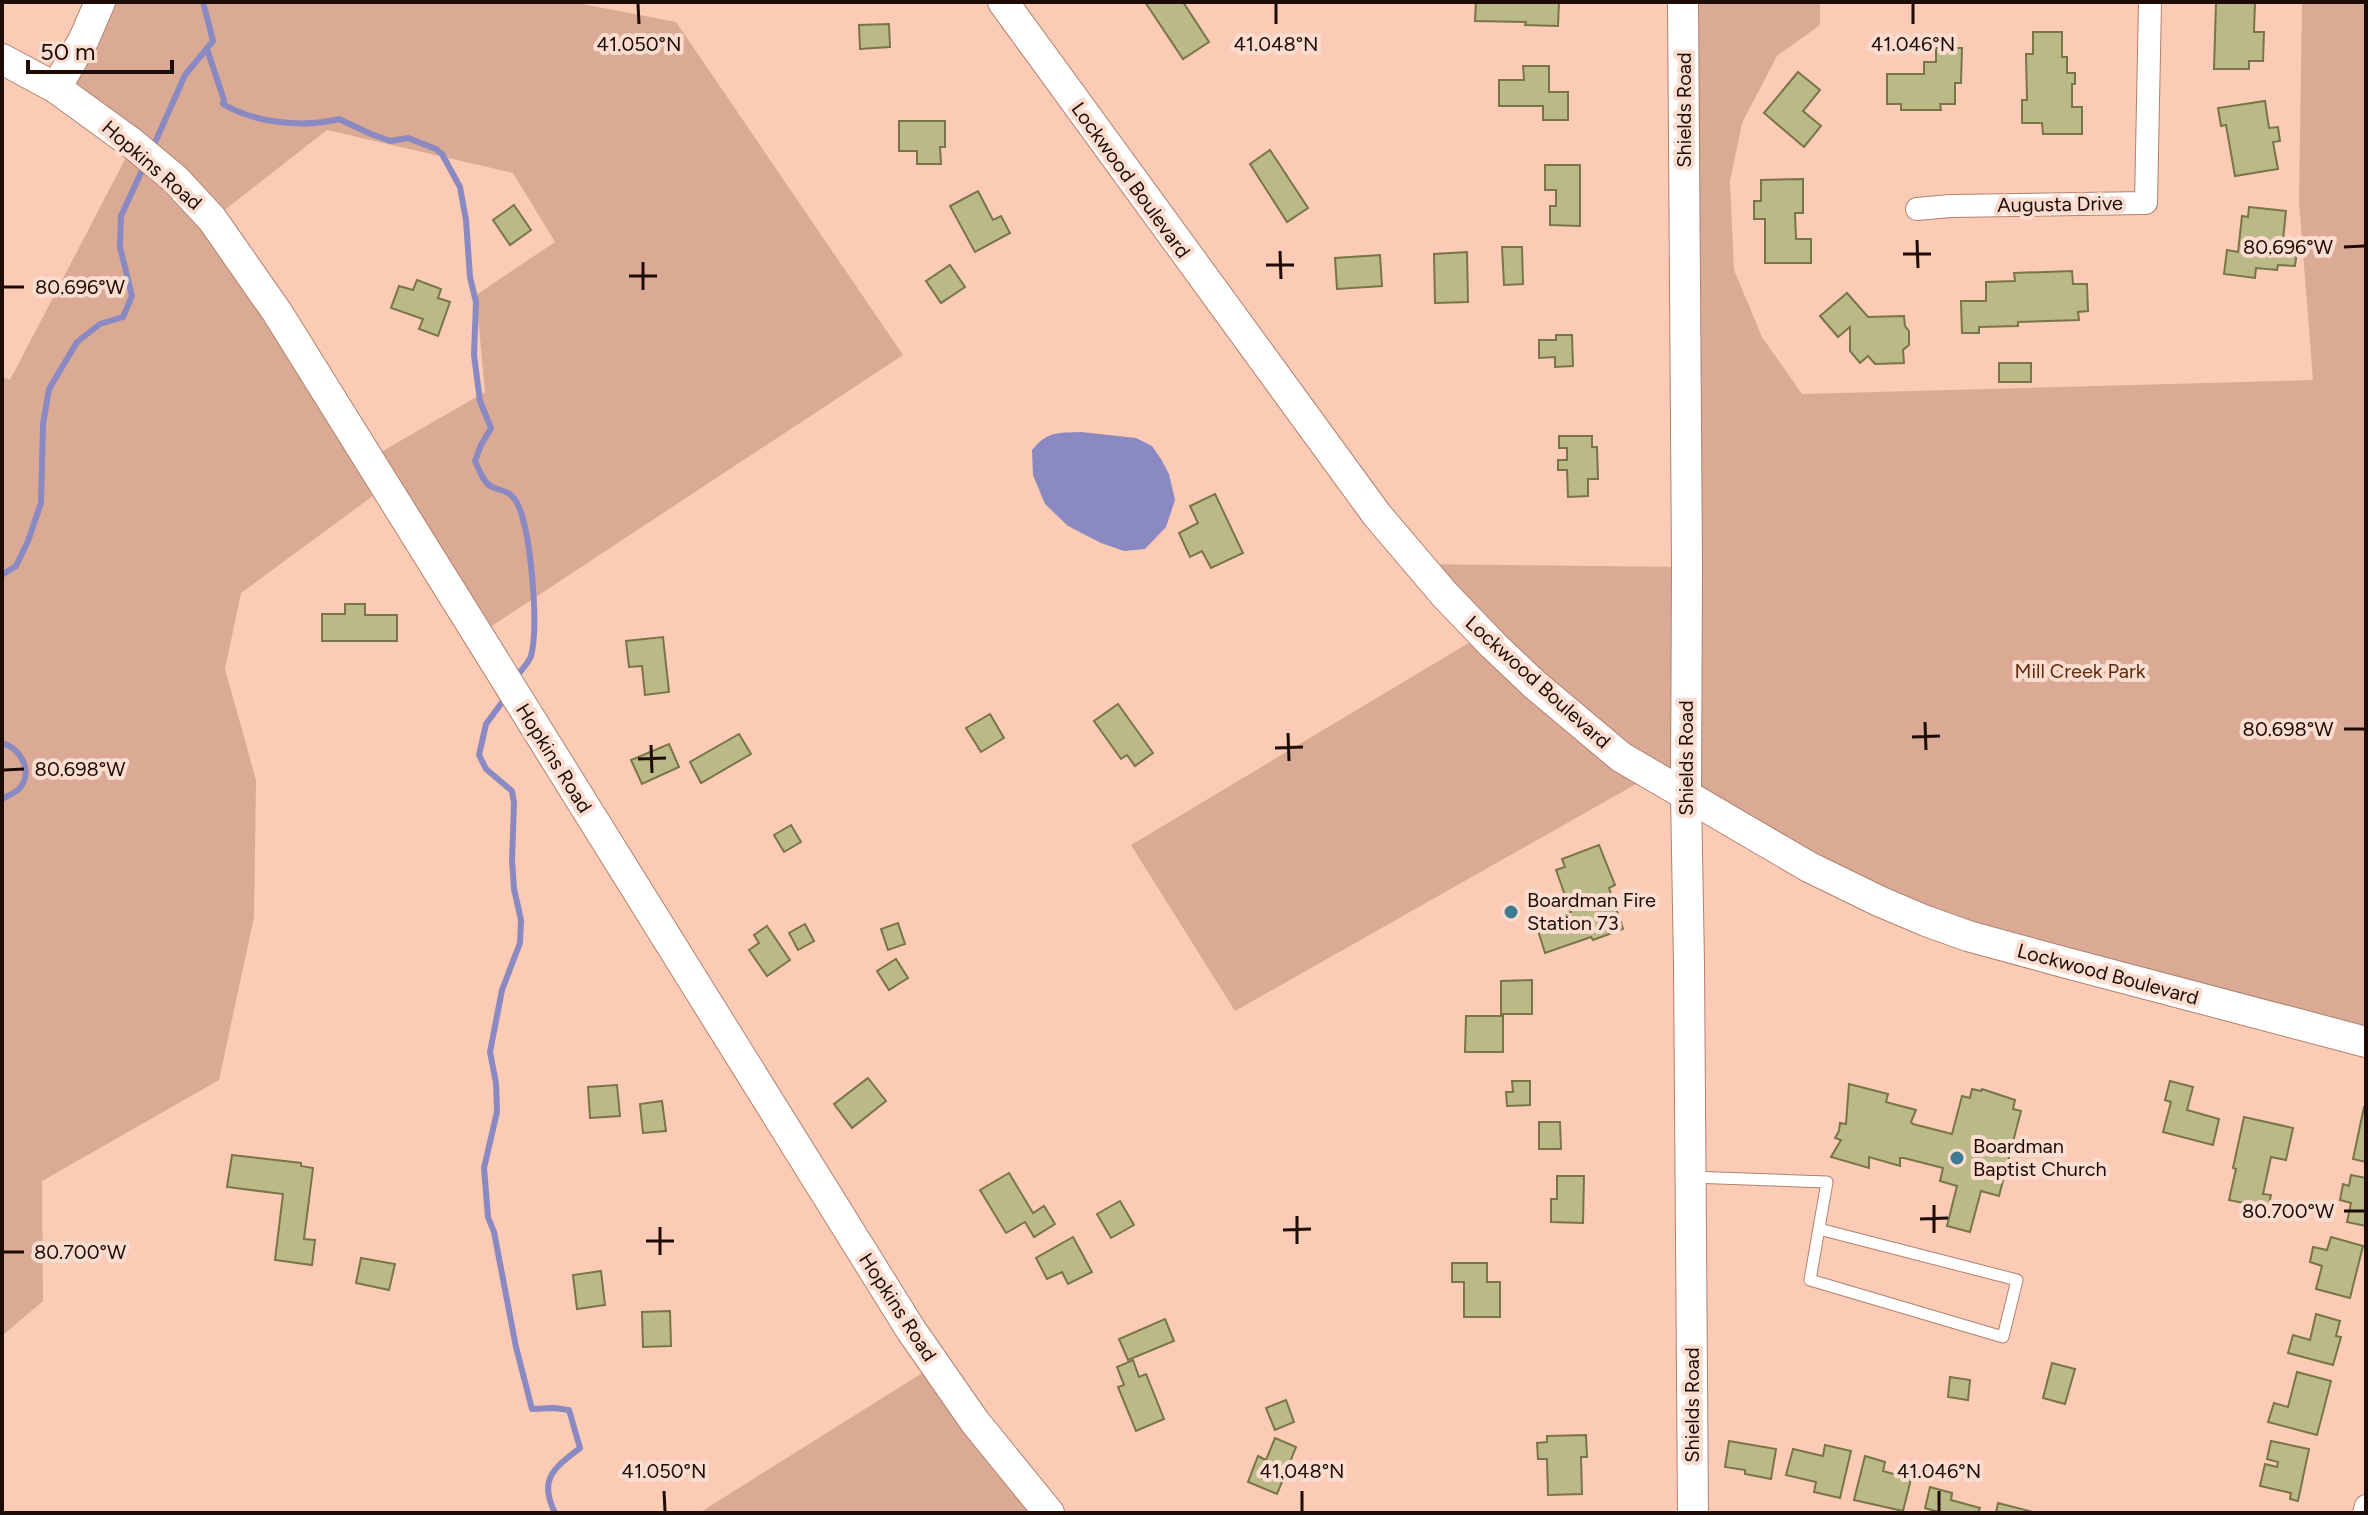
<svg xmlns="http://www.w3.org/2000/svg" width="2368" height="1515" viewBox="0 0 2368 1515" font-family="Figtree,sans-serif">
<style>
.green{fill:#daaa95;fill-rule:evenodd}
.water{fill:#8a89c1}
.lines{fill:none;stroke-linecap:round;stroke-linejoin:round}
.stream{stroke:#8a89c1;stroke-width:6}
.building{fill:#bcb989;stroke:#787548;stroke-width:2}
.lane-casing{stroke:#b0826e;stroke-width:13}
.street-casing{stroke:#b0826e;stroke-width:24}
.secondary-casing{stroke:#b0826e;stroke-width:32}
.lane{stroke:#fff;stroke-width:11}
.street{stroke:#fff;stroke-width:22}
.secondary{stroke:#fff;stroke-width:30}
.ticks{fill:none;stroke:#1d0c06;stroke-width:3}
.poi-dot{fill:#3f7c93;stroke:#fbddd0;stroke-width:3}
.labels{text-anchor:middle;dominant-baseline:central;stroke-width:8;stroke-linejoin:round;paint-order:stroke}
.street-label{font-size:20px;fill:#1d0c06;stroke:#fbddd0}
.park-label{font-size:20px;fill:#622a0c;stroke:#fbddd0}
.poi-label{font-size:20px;fill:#1d0c06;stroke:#fbddd0;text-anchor:start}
.ticks-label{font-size:20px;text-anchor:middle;fill:#1d0c06;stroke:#fbddd0;stroke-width:8;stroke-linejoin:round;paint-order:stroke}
</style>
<rect width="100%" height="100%" fill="#fccbb5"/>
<g class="green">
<path d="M100,2H572L676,22L903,355L478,635L385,487L241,593L225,669L256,780L254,917L219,1080L42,1181L43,1301L2,1336V377L10,380L133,144L56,88ZM327,130L513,173L555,242L476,295L485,392L369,459L213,219Z"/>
<path d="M1683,2H1820V25L1777,56L1742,123L1730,181L1734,270L1762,337L1802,394L2313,380L2299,201L2302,2H2366V1042L1968,936L1652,775L1235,1011L1131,845L1482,635L1419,564L1687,567Z"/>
<path d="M935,1365L1049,1513H699Z"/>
</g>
<path class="water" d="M1081,432L1136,438L1152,446L1161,459L1169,474L1175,500L1166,527L1145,549L1124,551L1101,543L1068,526L1045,504L1033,475L1032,450C1048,431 1057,433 1081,432Z"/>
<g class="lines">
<g class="stream">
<path d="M207,49L224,100L223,104C255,123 303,128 339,119L371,134L390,141L408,138L436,149L442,154L460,187L466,220L470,277L476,302L474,355L480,401L491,428L481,445L475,461C479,469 483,483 492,487C502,491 511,491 517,503C531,530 539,626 531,656C528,664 521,670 517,676"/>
<path d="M153,147L185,75L213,41L203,2"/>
<path d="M2,575L16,566L28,541L41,503L43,424L49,389L77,342L100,324L123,317L132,296L120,247L121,216L145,164"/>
<path d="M506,697L486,724L479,755L486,769L512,791L514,803L512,860L514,889L521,920L520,943L502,990L490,1052L496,1083L497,1112L484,1168L488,1217L494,1232L516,1347L532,1409L554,1408L569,1410L580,1448C554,1468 538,1479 555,1513"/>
<path d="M2,743C21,748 34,772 19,789C15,793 7,796 2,799"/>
</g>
</g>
<g class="building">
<path d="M1145,2H1183L1209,42L1183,59Z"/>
<path d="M1476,2H1559L1558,26L1525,25L1526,22L1475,21Z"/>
<path d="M2216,2H2255L2254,32H2264L2263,61H2249V69H2214Z"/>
<path d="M889,24L890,47L860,49L859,25Z"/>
<path d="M2033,32H2062V57H2067V73H2075V84H2072V107H2082V134H2043L2042,123H2022V100H2027L2026,54H2033Z"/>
<path d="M1936,48H1962L1961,83H1955V104H1940L1941,110H1901V104H1887V74H1924V62H1936Z"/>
<path d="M1523,66H1549V92H1568V120H1543V106H1499V80H1524Z"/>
<path d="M1798,72L1820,90L1803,111L1821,126L1804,147L1764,113Z"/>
<path d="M2265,101L2269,128L2278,127L2280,141L2273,142L2278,169L2235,176L2226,125L2221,126L2218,108Z"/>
<path d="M899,121H945V147H940L941,164H917V151H899Z"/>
<path d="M1270,150L1308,208L1287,222L1250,164Z"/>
<path d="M1545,165H1580V226L1550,225V206H1556V190H1545Z"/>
<path d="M1803,179V213H1795L1796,239H1811V263H1765V219H1754V201H1761V180Z"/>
<path d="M978,191L993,220L1001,216L1010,233L975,252L950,206Z"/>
<path d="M514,205L531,230L510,245L493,220Z"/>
<path d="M2249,207L2286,211L2282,249L2297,251L2295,266L2278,265L2277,270L2256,268L2255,278L2224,274L2227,250L2238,252L2242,216L2248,217Z"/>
<path d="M1502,247H1522L1523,284L1504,285Z"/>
<path d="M1467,252L1468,302L1435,303L1434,254Z"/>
<path d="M1380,255L1382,286L1337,289L1335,258Z"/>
<path d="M950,265L965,287L941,303L926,281Z"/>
<path d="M2072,271L2073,284H2087L2088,311L2078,312L2079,320L2018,322V326L1979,327V333H1962L1961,301H1986V282L2015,281L2014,273Z"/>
<path d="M417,280L441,289L438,298L450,302L438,336L419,329L423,319L391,308L399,286L413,290Z"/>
<path d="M1847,293L1868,317L1904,316L1905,326L1909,331V345L1903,350L1904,363L1875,364L1868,356L1860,363L1850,351V327L1838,337L1820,316Z"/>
<path d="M1556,335H1572L1573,366L1555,367V357L1539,358V340H1556Z"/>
<rect x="1999" y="363" width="32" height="19"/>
<path d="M1559,436H1592V447H1597L1598,479H1588V496L1568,497L1567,470H1558V460H1567V448H1559Z"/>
<path d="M1215,494L1243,553L1211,568L1202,551L1190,557L1179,533L1198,523L1190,506Z"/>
<path d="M345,604H365V615H397V641H322V614H345Z"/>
<path d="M663,637L669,692L645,695L642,666L629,667L626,641Z"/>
<path d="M1118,704L1153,753L1135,766L1127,755L1121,759L1094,721Z"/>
<path d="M990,714L1004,738L981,752L966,728Z"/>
<path d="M739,734L751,754L701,783L690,762Z"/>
<path d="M669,744L679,767L642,784L631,760Z"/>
<path d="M791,825L801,842L784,852L774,835Z"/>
<path d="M1599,845L1615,885L1609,888L1623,929L1593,940L1591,937L1545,953L1536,924L1571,912L1556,870L1565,867L1562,859Z"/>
<path d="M898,923L905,944L888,950L881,929Z"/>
<path d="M805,924L814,941L798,950L789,933Z"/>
<path d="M767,926L790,960L767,976L749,950L759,943L754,935Z"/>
<path d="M896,959L908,978L889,990L877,971Z"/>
<path d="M1532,980V1014H1501V981Z"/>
<path d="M1466,1016H1503V1052H1465Z"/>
<path d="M868,1078L886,1101L852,1128L834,1104Z"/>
<path d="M1512,1081H1530V1105L1507,1106L1506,1092H1513Z"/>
<path d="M2170,1081L2193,1087L2187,1110L2219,1119L2213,1145L2163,1132L2171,1102L2165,1100Z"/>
<path d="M1849,1084L1888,1094L1886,1102L1916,1110L1911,1122L1913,1124L1952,1134L1962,1096L1970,1098L1972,1089L1981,1091L1982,1089L2015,1100L2013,1109L2021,1111L1999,1196L1981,1191L1970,1232L1947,1226L1957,1186L1940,1181L1943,1168L1904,1158H1900V1166L1869,1157V1168L1831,1157L1841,1140L1835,1138L1839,1131L1840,1123L1846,1124Z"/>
<path d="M617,1085L620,1116L590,1118L588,1087Z"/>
<path d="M662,1101L666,1131L643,1133L640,1104Z"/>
<path d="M2364,1107H2366V1162L2353,1159Z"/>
<path d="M2244,1117L2293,1128L2286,1160L2271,1157L2263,1194L2271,1195L2268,1208L2229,1200L2236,1169L2233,1168Z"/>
<path d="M1539,1122H1560L1561,1149H1539Z"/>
<path d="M232,1155L301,1163V1166L313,1168L304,1239L315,1240L312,1265L275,1260L283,1194L227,1187Z"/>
<path d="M1009,1173L1033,1213L1044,1206L1055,1224L1034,1237L1025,1222L1006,1233L980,1190Z"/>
<path d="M2351,1175L2366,1178V1226L2347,1222L2351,1203L2340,1200L2343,1184L2349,1186Z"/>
<path d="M1557,1176H1584L1583,1223L1551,1222V1199H1557Z"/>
<path d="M1120,1201L1134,1225L1111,1238L1097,1214Z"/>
<path d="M1073,1237L1092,1272L1068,1284L1062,1272L1047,1279L1036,1258Z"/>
<path d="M2331,1237L2363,1246L2350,1298L2316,1289L2322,1266L2310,1262L2313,1247L2327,1250Z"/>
<path d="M361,1258L395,1264L389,1290L356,1283Z"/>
<path d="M1452,1263H1487V1282H1500V1317H1464V1282H1452Z"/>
<path d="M601,1271L605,1305L577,1309L573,1275Z"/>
<path d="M670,1311L671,1346L643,1347L642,1312Z"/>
<path d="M2316,1314L2340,1321L2336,1336L2341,1337L2333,1365L2288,1353L2293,1335L2310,1340Z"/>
<path d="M1165,1319L1174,1341L1128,1360L1119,1339Z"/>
<path d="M1133,1360L1139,1377L1146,1374L1164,1419L1136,1431L1118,1387L1124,1385L1117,1367Z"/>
<path d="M2052,1363L2075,1369L2065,1404L2043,1398Z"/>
<path d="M2297,1372L2331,1381L2317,1435L2268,1422L2274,1403L2288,1407Z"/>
<path d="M1950,1377L1970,1380L1968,1400L1948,1397Z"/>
<path d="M1286,1400L1294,1422L1275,1430L1266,1408Z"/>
<path d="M1586,1435L1587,1457H1581L1582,1494L1548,1495L1547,1459H1538L1537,1443L1547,1442V1436Z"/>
<path d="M1275,1438L1296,1447L1277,1494L1248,1482L1258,1456L1266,1460Z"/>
<path d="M1729,1441L1776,1449L1771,1479L1745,1474V1470L1725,1467Z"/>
<path d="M2271,1441L2309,1449L2298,1501L2290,1499L2291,1493L2260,1486L2265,1464L2277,1467L2278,1462L2267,1459Z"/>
<path d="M1825,1445L1851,1451L1840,1498L1814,1492L1816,1482L1786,1475L1793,1449L1823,1456Z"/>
<path d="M1865,1456L1885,1462L1883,1471L1911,1479L1903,1511L1854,1500Z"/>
<path d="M1930,1487L1952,1493L1951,1500L1980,1508L1978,1513H1942L1925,1508Z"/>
<path d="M1998,1503L2037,1513H1996Z"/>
</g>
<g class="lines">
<defs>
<path id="lane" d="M1691,1177L1827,1182L1810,1280L2003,1337L2017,1280L1819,1229"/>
<g id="street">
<path d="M1917,209L1950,206L2146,203L2150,2"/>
<path d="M2364,1513L2366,1506"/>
</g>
<g id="secondary">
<path d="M1003,2L1377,515L1445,595L1493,645L1534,684L1621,757L1809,867L1881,902L1926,921L1968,936L2063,962L2366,1042"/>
<path d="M1683,2L1687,567L1686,795L1689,964L1693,1513"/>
<path d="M2,59L56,88L133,144L175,179L212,219L277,312L911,1330L975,1422L1049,1513"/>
<path d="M56,88L84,39L100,2"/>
</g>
</defs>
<use href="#lane" class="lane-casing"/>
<use href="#street" class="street-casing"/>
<use href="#secondary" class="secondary-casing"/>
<use href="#lane" class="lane"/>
<use href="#street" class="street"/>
<use href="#secondary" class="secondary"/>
</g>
<path class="ticks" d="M638,4L639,24M1276,4V24M1913,4V24M1917,240L1918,268M2344,247L2364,246M1280,251L1281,279M1903,254H1931M643,262V290M1266,265H1294M629,276H657M4,287H24M1925,722L1926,750M2344,729H2364M1288,733L1289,761M1912,737L1940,736M651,745L652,773M1275,748L1303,747M638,759L666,758M4,770L24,769M1934,1205V1233M2344,1211H2364M1297,1216V1244M1920,1219L1948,1218M660,1227V1255M1283,1230L1311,1229M646,1241H674M4,1252H24M664,1491L665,1511M1302,1491V1511M1939,1491V1511"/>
<g class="poi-dot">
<circle cx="1511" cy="912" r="8"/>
<circle cx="1957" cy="1158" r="8"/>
</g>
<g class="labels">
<g class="street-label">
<text transform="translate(1684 110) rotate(-90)">Shields Road</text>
<text transform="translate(152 165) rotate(41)">Hopkins Road</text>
<text transform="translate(1131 180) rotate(54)">Lockwood Boulevard</text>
<text transform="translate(2060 204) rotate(-1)">Augusta Drive</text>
<text transform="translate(1538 682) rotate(42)">Lockwood Boulevard</text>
<text transform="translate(554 758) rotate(58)">Hopkins Road</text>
<text transform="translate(1686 758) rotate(-90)">Shields Road</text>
<text transform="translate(2108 974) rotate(15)">Lockwood Boulevard</text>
<text transform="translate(898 1307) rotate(57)">Hopkins Road</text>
<text transform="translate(1692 1405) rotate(-90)">Shields Road</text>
</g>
<g class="park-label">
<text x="2080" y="671">Mill Creek Park</text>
</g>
<g class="poi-label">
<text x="1527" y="900">Boardman Fire<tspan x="1527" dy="23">Station 73</tspan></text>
<text x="1973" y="1146">Boardman<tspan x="1973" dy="23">Baptist Church</tspan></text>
</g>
</g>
<g class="ticks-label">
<text x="639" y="51">41.050°N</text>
<text x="1276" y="51">41.048°N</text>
<text x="1913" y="51">41.046°N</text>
<text x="2288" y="254">80.696°W</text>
<text x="80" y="294">80.696°W</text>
<text x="2288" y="736">80.698°W</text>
<text x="80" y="776">80.698°W</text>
<text x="2288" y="1218">80.700°W</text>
<text x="80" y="1259">80.700°W</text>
<text x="664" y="1478">41.050°N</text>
<text x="1302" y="1478">41.048°N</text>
<text x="1939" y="1478">41.046°N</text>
</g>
<rect width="2368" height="1515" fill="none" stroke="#1d0c06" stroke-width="8"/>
<path d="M28 60v12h144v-12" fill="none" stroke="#1d0c06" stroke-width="4"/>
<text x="40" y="60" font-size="24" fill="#1d0c06" stroke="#fbddd0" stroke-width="6" paint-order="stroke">50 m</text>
</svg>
